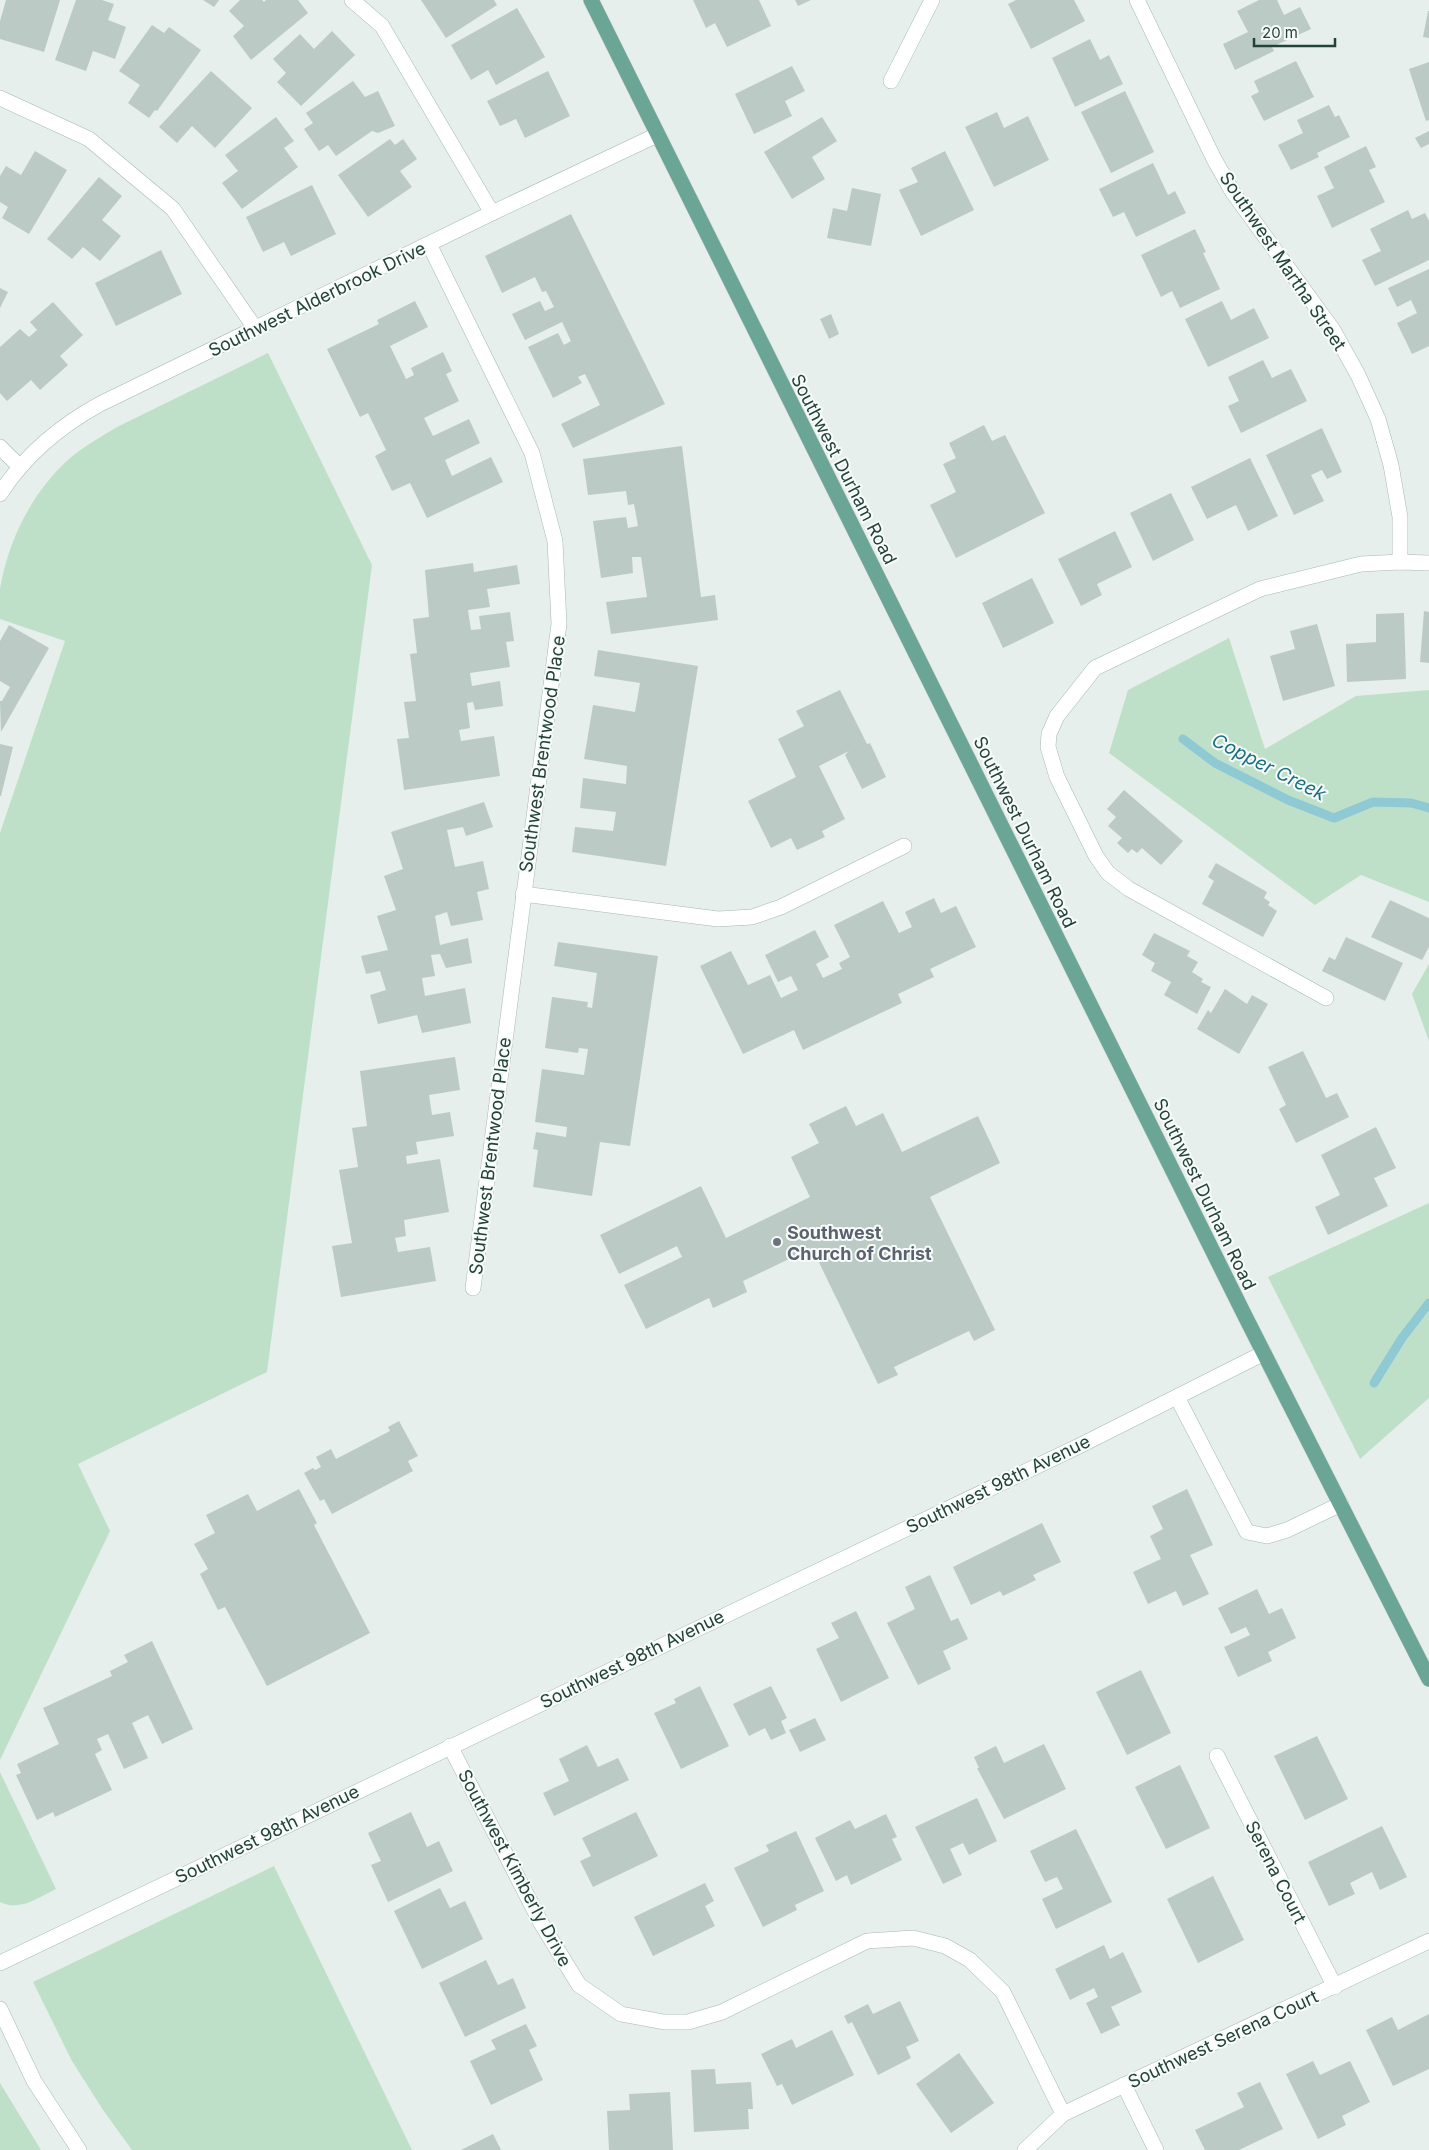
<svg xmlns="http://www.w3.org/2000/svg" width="1429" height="2150" viewBox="0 0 1429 2150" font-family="Inter,sans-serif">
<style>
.green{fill:#bfe0c8}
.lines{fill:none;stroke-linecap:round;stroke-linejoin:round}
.stream{stroke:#8ec9d4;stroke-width:9}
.building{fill:#bbcac4}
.minor-casing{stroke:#a8b8b2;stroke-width:16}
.major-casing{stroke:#c2cac8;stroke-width:16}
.minor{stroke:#fff;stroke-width:15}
.major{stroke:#6aa596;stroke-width:15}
.worship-dot{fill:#6b7280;stroke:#f7fbf9;stroke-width:2}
.labels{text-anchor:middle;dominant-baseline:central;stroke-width:4;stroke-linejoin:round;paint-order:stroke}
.street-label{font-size:18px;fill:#24423a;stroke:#f7fbf9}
.worship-label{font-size:18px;font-weight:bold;fill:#5b616d;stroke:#f7fbf9;text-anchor:start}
.water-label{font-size:19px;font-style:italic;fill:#1c6f80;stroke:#f7fbf9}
</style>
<rect width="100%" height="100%" fill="#e6efeb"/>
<g class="green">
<path d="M268,353L372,565L267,1372L78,1464L110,1531L0,1760V833L65,641L0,619C0,609 0,598 0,589C8,541 32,492 69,459C84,446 102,436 119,426Z"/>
<path d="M1229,638L1265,749L1356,696L1429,690V902L1361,875L1315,905L1109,753L1128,690Z"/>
<path d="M1429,964V1041L1412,994Z"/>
<path d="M1429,1203V1398L1360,1459L1268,1277Z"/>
<path d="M0,1772L56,1889C39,1897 20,1912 0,1902Z"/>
<path d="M274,1866L412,2150H132L103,2110L72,2061L33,1982Z"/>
<path d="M0,2083L41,2150H0Z"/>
</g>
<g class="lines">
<g class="stream">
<path d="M1183,739L1215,763L1288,800L1334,818L1373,802L1411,803L1429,808"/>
<path d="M1374,1383L1402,1338L1429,1303"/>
</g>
</g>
<g class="building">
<path d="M6,0H60L44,52L0,39V21Z"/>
<path d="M76,0H102L114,4L108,20L126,27L115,59L93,51L86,71L55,60Z"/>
<path d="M203,0H219L214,7Z"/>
<path d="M240,0H262L264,2L266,0H298L308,13L251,60L233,36L244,26L229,11Z"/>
<path d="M421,0H494L497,5L446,38Z"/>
<path d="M693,0H759L771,26L727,47L715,23L706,28Z"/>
<path d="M795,0H811L798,6Z"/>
<path d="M1016,0H1074L1085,21L1031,49L1008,4Z"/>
<path d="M1259,0H1277L1284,15L1300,7L1311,29L1272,47L1274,51L1235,70L1223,44L1248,32L1237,11Z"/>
<path d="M517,8L545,57L496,85L488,70L471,80L451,45Z"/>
<path d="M1428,11H1429V38L1423,37Z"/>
<path d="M152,25L164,33L169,27L201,50L157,111L155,110L149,118L128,103L140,85L119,71Z"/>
<path d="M332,31L355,55L301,106L277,82L286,73L273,59L300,34L314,49Z"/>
<path d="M1090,39L1100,60L1109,55L1123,84L1075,107L1052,58Z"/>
<path d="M1296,61L1314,97L1264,121L1251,96L1259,92L1254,81Z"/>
<path d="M1429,62V120L1426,121L1409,69Z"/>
<path d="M792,66L805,91L785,101L792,116L754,134L735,94Z"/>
<path d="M211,71L252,108L215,148L192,126L177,143L159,127Z"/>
<path d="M548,71L570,116L525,138L516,119L500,126L487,101Z"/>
<path d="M353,81L365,97L378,91L395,126L378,133L372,131L336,156L328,145L319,151L304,129L313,123L306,113Z"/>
<path d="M1125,91L1154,152L1111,173L1081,112Z"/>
<path d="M1329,105L1335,117L1339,115L1350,137L1317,153L1319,157L1291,170L1278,145L1303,133L1297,120Z"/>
<path d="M997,112L1004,128L1028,116L1049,160L994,187L965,127Z"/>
<path d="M276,117L294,141L284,148L298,167L242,209L222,183L238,171L225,155Z"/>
<path d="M822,117L837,141L812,157L825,179L792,199L764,152Z"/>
<path d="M1429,131V144L1421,148L1415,138Z"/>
<path d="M390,139L395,145L403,139L417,159L400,171L412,187L368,217L338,175Z"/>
<path d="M1366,146L1376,167L1369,170L1385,202L1332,228L1317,196L1334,188L1324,167Z"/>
<path d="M35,151L67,170L29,234L2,218L8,207L0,202V176L6,166L21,175Z"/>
<path d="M945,151L974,210L921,236L899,190L918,182L911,168Z"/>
<path d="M1153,163L1168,195L1175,191L1186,213L1136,237L1124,212L1113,217L1099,189Z"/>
<path d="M99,177L122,196L102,220L121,236L100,261L83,247L72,259L47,239Z"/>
<path d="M312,185L336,234L291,256L284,242L263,252L246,217Z"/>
<path d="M852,188L881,194L871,246L827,238L833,208L847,211Z"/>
<path d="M1408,210L1412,219L1425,213L1429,221V260L1375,286L1362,260L1381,251L1370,229Z"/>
<path d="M571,214L665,404L573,448L561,424L600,405L585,374L578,377L582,383L553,398L528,347L558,333L564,345L571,341L562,322L525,340L512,314L540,301L545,311L554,307L546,291L542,292L535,277L502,293L485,256Z"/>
<path d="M1195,229L1206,252L1203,253L1220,289L1180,308L1172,291L1161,297L1141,255Z"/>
<path d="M161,250L182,294L116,326L95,283Z"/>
<path d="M1429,269V346L1412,354L1397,323L1417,313L1411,300L1397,307L1388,288Z"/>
<path d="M0,288L8,292L0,308Z"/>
<path d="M415,301L428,327L390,346L406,379L414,375L411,368L443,352L452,371L446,374L459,401L424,418L433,436L469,419L480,443L445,460L452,476L491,457L503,482L427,518L410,483L392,491L375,456L386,450L368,413L360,417L327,349L379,324L377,320Z"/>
<path d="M1222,301L1231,320L1254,308L1269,338L1208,367L1185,319Z"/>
<path d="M53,302L83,335L60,356L68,365L40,390L31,380L7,401L0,393V347L20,329L29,337L37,330L30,322Z"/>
<path d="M831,314L839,334L829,339L820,319Z"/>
<path d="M1263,360L1272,378L1291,369L1307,401L1241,433L1228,406L1239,401L1228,377Z"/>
<path d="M984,425L992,441L1005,435L1045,513L956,558L930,505L956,492L943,464L956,458L949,443Z"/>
<path d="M1322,428L1342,472L1327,479L1322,470L1311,475L1324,501L1294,515L1266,455Z"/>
<path d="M682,446L701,597L715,595L718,620L611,634L606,602L647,597L641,557H632L633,573L601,578L593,521L626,517L628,528L638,526L634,504L628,505L626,491L588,495L583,459Z"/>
<path d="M1250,458L1278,516L1248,531L1236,505L1207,519L1191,487Z"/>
<path d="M1171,493L1194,540L1153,561L1130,513Z"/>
<path d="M1115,531L1132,567L1097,584L1102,595L1081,606L1058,559Z"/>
<path d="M473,563L474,572L517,565L520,584L487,589L490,607L468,610L471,630L481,629L479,616L510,612L514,641L506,642L510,667L470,673L472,686L500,681L503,706L475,710L473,702L467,703L470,728L459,730L461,741L494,736L500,776L404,790L397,739L409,738L404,702L416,701L410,654L417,653L413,619L429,617L425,570Z"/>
<path d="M1032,578L1054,623L1003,648L982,603Z"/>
<path d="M1424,611L1429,612V663L1420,662Z"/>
<path d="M1404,613L1406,679L1347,682L1346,644L1376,642V614Z"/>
<path d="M1317,624L1335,686L1283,701L1270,656L1295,649L1290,631Z"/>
<path d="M9,625L49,648L1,732L0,701H2L10,687L0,681V641Z"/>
<path d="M598,650L698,666L666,866L572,852L575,827L613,831L616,812L580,808L583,778L626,784L627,766L584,759L593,705L635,712L640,683L594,676Z"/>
<path d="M840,690L867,744L870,743L886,777L862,789L845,755L849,751L819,766L845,819L822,831L825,837L797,850L791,838L771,848L748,801L796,777L778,739L804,726L796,711Z"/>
<path d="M0,744L13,747L1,796H0Z"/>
<path d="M1124,790L1183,841L1161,865L1142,848L1137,853L1132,849L1128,853L1117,843L1122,838L1108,826L1116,817L1107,809Z"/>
<path d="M484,802L493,827L466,836L463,827L447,830L455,867L483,861L489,889L477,892L483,920L451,926L447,912L435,916L440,945L468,938L472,963L446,968L440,954L431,955L435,976L422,978L425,996L465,988L471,1023L422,1033L417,1015L378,1024L370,995L386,990L380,971L366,974L361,956L388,950L377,916L396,910L384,876L403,869L391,832Z"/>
<path d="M1216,863L1267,892L1264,898L1270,902L1268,905L1277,911L1263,937L1202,904L1214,881L1208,877Z"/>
<path d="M934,898L941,913L956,906L976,947L930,969L934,977L898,994L902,1003L803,1050L794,1030L743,1054L700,966L731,951L748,985L770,975L781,998L798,990L791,976L778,982L765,955L815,930L829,957L816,964L823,978L842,969L839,963L850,957L834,925L883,901L899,933L912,927L905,912Z"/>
<path d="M1390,900L1429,918V947L1422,960L1371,937Z"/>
<path d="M1154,933L1190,951L1187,956L1198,962L1192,972L1203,979L1201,982L1211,987L1197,1014L1164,995L1171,982L1151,971L1155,963L1142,955Z"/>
<path d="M1346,937L1403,963L1385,1001L1322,971L1329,957L1335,960Z"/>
<path d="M558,942L658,956L630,1146L600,1142L592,1196L533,1187L538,1150L533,1149L536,1132L566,1137L567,1127L535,1122L542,1069L584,1075L588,1049L579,1048L578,1053L545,1048L552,997L588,1002L587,1007L592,1008L597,973L554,966Z"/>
<path d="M1225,989L1247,1004L1252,995L1268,1004L1239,1054L1197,1029L1208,1010L1211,1013Z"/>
<path d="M1303,1051L1326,1098L1337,1093L1349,1117L1296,1143L1279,1109L1286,1105L1268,1067Z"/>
<path d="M455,1057L460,1090L429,1095L432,1115L450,1112L454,1136L416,1142L418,1154L406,1156L407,1164L440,1159L449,1212L404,1220L406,1236L395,1238L398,1252L430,1247L436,1281L341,1297L332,1246L352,1243L339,1170L358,1167L352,1128L367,1126L360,1071Z"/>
<path d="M846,1106L856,1126L883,1113L902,1152L978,1116L1000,1163L930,1197L995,1330L974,1341L969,1331L894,1367L898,1375L878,1384L812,1248L743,1281L747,1292L713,1308L709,1298L646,1329L624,1285L682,1257L677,1246L619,1274L600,1235L701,1186L726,1238L810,1197L791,1157L819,1143L809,1124Z"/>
<path d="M1376,1127L1396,1168L1374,1178L1388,1206L1328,1235L1315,1207L1340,1195L1321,1155Z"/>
<path d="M399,1421L418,1456L408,1461L413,1471L332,1514L324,1499L320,1501L304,1473L313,1468L315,1470L321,1467L316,1457L331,1449L336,1459L390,1431L388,1427Z"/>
<path d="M299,1489L317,1523L314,1525L370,1633L267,1686L225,1607L218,1610L200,1574L208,1569L194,1544L215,1533L206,1515L248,1494L257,1511Z"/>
<path d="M1187,1489L1213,1545L1190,1555L1209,1594L1183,1606L1176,1591L1148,1604L1133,1572L1161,1559L1150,1536L1163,1529L1152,1506Z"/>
<path d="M1042,1523L1061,1562L1033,1575L1036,1580L1003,1596L1000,1591L971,1605L953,1567Z"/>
<path d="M930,1575L951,1621L958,1618L968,1639L943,1651L951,1669L918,1685L887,1623L915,1609L905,1587Z"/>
<path d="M1257,1589L1269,1614L1282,1608L1296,1638L1268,1652L1272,1661L1238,1677L1224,1647L1250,1635L1246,1627L1231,1634L1218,1608Z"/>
<path d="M856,1611L889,1678L841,1702L816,1649L839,1638L831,1623Z"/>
<path d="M152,1641L193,1729L162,1744L148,1715L132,1723L148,1758L124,1769L108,1734L97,1739L102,1750L95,1754L112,1790L55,1817L53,1812L37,1820L16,1775L21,1773L17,1764L59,1744L43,1708L112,1676L110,1671L128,1662L124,1655Z"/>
<path d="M1141,1670L1171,1733L1127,1755L1096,1692Z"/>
<path d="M700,1686L729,1746L681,1769L654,1713L676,1703L674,1699Z"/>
<path d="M771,1686L787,1718L781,1721L786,1733L771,1740L765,1728L749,1736L733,1704Z"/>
<path d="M815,1718L826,1740L800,1752L789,1730Z"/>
<path d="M1317,1736L1348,1799L1305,1820L1274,1756Z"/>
<path d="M1044,1744L1066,1789L1004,1819L977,1768H979L974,1757L996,1746L1004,1763Z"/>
<path d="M587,1745L598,1767L618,1758L629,1780L554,1816L543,1793L569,1781L559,1759Z"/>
<path d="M1180,1765L1210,1828L1166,1849L1135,1787Z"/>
<path d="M977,1798L997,1841L969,1855L963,1843L950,1849L962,1875L943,1884L915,1827Z"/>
<path d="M411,1812L427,1847L439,1841L453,1871L388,1902L371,1865L381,1861L368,1833Z"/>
<path d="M636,1812L658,1856L593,1887L580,1861L591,1856L582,1838Z"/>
<path d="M886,1814L897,1837L892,1839L902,1860L851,1885L847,1875L836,1881L815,1838L850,1820L855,1829Z"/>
<path d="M1382,1826L1407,1877L1380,1890L1372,1872L1350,1883L1355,1894L1329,1906L1308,1862Z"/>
<path d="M1076,1829L1112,1902L1056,1929L1042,1899L1063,1889L1057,1877L1045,1882L1030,1851Z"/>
<path d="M796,1831L824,1891L795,1905L797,1910L763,1927L734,1868L769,1851L766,1845Z"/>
<path d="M1213,1876L1244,1940L1198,1963L1167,1899Z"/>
<path d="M705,1883L714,1901L705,1906L715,1926L653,1956L634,1917Z"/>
<path d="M440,1888L450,1908L465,1901L483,1939L422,1969L394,1911Z"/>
<path d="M1104,1945L1110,1959L1123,1952L1142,1992L1111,2007L1120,2025L1101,2034L1086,2003L1098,1997L1094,1988L1070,2000L1055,1969Z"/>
<path d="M486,1960L498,1985L513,1978L526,2008L465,2037L439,1983Z"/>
<path d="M900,2001L919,2041L906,2047L911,2058L878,2075L852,2022L848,2024L844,2016L868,2004L873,2014Z"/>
<path d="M1429,2014V2069L1393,2086L1366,2030L1392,2017L1398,2030Z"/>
<path d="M526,2024L537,2046L529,2050L543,2080L491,2105L470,2061L496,2049L491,2040Z"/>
<path d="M832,2030L854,2075L792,2105L782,2084L777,2086L761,2054L792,2039L796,2048Z"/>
<path d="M959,2053L994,2103L951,2133L916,2084Z"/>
<path d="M1313,2061L1320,2075L1350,2061L1370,2102L1342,2116L1346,2125L1318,2139L1286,2074Z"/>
<path d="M715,2069L716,2084L751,2082L753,2109H748L749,2129L694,2132L691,2070Z"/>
<path d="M1260,2082L1283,2129L1239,2150H1205L1195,2130L1244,2107L1237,2093Z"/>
<path d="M670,2092L673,2150H609L607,2111L630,2110L629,2094Z"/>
<path d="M493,2134L501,2150H461Z"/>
</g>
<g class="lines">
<defs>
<g id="minor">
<path d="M352,0L382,26L492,213"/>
<path d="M1137,0L1214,159L1232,191L1333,330L1358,375L1378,419L1391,465L1400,517V562"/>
<path d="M891,81L932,0"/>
<path d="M0,98L89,139L173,209L255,328"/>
<path d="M429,244L532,453L555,541L559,624L473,1288"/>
<path d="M0,447L19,466"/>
<path d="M0,494C25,455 60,426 100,404L492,213L657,135"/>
<path d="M523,894L718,919L752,917L781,907L904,846"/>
<path d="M1326,998L1129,889L1108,873L1096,856L1057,777L1048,747L1049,734L1057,716L1095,668L1260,589L1361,564L1400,562L1429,563"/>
<path d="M1177,1397L1247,1532L1267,1536L1287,1530L1341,1504"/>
<path d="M450,1746L541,1923L579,1985L621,2014L664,2022H688L722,2012L867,1941L913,1938L945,1946L970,1960L1003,1992L1063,2114"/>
<path d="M1217,1756L1335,1987"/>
<path d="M0,1963L1079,1446L1264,1353"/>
<path d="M0,2009L34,2081L79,2150"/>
<path d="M1124,2085L1156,2150"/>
<path d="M1025,2150L1063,2114L1429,1941"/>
</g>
<path id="major" d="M591,0L1244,1314L1429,1679"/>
</defs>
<use href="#minor" class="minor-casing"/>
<use href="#major" class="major-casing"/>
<use href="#minor" class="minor"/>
<use href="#major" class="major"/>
</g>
<circle class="worship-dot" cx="777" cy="1242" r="5"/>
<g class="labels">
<g class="street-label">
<text transform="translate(1283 261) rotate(56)">Southwest Martha Street</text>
<text transform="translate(317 299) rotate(-26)">Southwest Alderbrook Drive</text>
<text transform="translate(844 469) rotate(63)">Southwest Durham Road</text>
<text transform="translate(542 754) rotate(-82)">Southwest Brentwood Place</text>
<text transform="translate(1025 832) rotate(64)">Southwest Durham Road</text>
<text transform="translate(490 1156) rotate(-83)">Southwest Brentwood Place</text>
<text transform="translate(1205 1194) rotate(64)">Southwest Durham Road</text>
<text transform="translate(998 1484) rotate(-26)">Southwest 98th Avenue</text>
<text transform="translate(632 1659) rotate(-26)">Southwest 98th Avenue</text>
<text transform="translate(267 1834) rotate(-26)">Southwest 98th Avenue</text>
<text transform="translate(515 1868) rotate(62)">Southwest Kimberly Drive</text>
<text transform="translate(1276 1872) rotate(63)">Serena Court</text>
<text transform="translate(1223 2039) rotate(-25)">Southwest Serena Court</text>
</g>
<g class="worship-label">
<text x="787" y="1232">Southwest<tspan x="787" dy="21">Church of Christ</tspan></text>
</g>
<g class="water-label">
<text transform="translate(1269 767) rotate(27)">Copper Creek</text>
</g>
</g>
<path d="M1254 38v8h81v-8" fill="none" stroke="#24423a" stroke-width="2.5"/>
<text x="1262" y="38" font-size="15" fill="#24423a" stroke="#f7fbf9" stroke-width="4" paint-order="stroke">20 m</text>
</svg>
